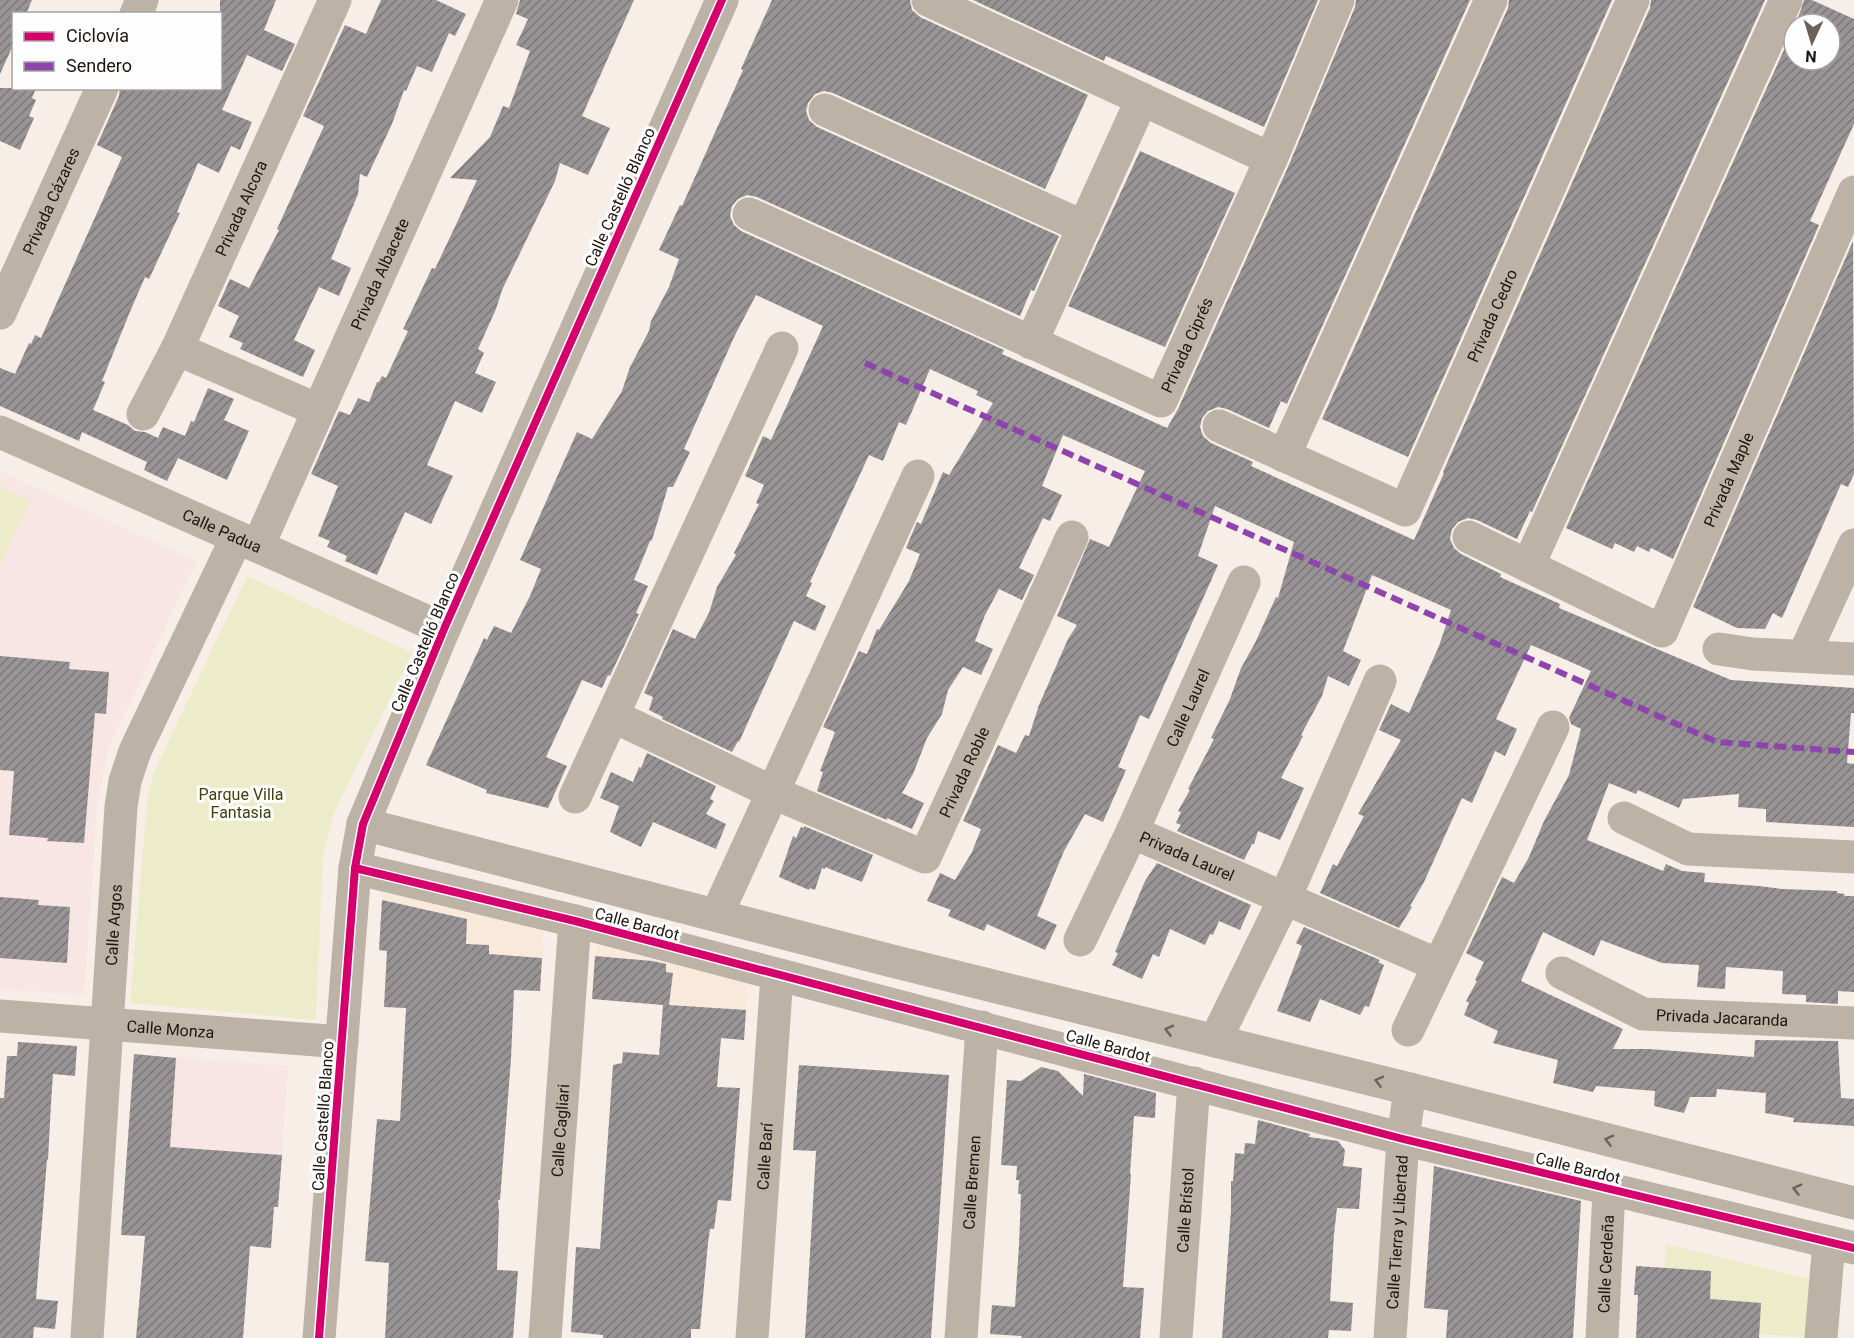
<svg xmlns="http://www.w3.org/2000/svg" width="1854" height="1338" viewBox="0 0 1854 1338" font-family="Roboto,sans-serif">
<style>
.built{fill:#f9e9da}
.education{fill:#f8e6e5}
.green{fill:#ecebca}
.building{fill:url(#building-hatch)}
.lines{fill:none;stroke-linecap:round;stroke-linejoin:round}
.minor{stroke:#bcb2a5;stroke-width:33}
.quiet{stroke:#8e44ad;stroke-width:6;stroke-dasharray:12 6;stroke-linecap:butt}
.cycleway-casing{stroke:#fefefe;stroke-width:11}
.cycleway{stroke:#d6006c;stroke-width:8}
.oneway{stroke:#6c645a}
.labels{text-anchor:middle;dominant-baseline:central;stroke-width:6;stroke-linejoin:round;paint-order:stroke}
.street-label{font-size:16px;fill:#1d150e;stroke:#fefefe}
.park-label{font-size:16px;fill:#3d410a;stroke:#fefefe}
</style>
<defs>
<pattern id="building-hatch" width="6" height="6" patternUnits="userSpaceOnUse" patternTransform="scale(1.5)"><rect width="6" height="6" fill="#989395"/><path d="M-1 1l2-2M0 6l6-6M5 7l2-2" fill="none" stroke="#7b7778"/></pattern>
</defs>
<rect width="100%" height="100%" fill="#f6eee7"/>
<g class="built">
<path d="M382,892L544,930L540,991L463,986L465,956L379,950Z"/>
<path d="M597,945L748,984L744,1040L661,1034L663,1005L592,999Z"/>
</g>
<g class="education">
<path d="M0,471L197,561L118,727L107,754L97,807L84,995L0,989Z"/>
<path d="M134,1054L288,1066L278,1207L124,1196Z"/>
</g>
<g class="green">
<path d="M0,487L30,501L0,566Z"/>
<path d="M247,576L412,653L334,813L323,853L316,1020L130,1003L147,803L153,774Z"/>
<path d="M1666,1244L1821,1282L1818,1338L1742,1333L1663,1302Z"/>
</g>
<g class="building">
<path d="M0,0H32L26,14H14V43L0,74Z"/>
<path d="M220,0H276L264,30L295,44L282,71L247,55L222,110L252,122L240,150L231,146L219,173L198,163L177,212L180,213L149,279L145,277L129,314L102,381L105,382L93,410L128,425L135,431L145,432L158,438L163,427L185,436L191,421L194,422L208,388L234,399L224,420L249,431L227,480L178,458L167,481L144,470L147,462L82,432L79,441L0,406V368L15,374L29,343L31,344L35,335L41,338L122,157L97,145L119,96L120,88H220Z"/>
<path d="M381,0H436L466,14L455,36L449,33L432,72L417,66L406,91L404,90L392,124L367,177L360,174L358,194L331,259L351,268L339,296L319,287L294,340L315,350L303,377L240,349L243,343L229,337L239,316L218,306L230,279L249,288L279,230L277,229L324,126L303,116L345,25L366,34Z"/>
<path d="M520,0H634L582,116L610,128L588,175L560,163L555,181L502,290L496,309L478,349L484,353L475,373L496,382L482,413L455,401L427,465L453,476L431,524L405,512L377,575L345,561L347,556L327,547L330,541L318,536L338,486L311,474L339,411L350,415L358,398L369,402L377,382H379L382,376L386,378L408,331L403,329L432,268L435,269L477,180L450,178L490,137L503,106L509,108L530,51L516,45L528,19L516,14Z"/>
<path d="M772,0H910L912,10L920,17L1088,95L1045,189L833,93L824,91L815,94L808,103L806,111L809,120L817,127L1059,236L1034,291L1031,290L1020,316L757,197L747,195L738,199L732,206L730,216L734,225L741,231L1004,350L1002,354L1167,428L1178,409L1288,167L1355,7L1356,0H1470L1287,404L1281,401L1269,428L1227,409L1218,407L1208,411L1202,418L1200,427L1203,436L1211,443L1253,462L1251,466L1414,540L1444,473L1443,472L1650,8L1651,0H1765L1532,512L1530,511L1517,539L1477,520L1468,518L1458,522L1452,529L1450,539L1454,548L1461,554L1501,574L1500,577L1560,604L1559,608L1731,680L1854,688V713H1851L1847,763L1854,764V827L1766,822V809L1738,807L1739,794L1683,799L1679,808L1638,790L1636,794L1609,783L1587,840L1663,871L1666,864L1682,871L1705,873L1704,882L1759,886L1782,889L1837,891V893L1845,894L1844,896H1854V992L1838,991V1004L1806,1002V995L1782,994L1783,971L1726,967L1725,989L1697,987L1699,965L1662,963L1601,940L1594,956L1543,932L1521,981L1623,1029L1613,1049H1649L1754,1057L1755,1040L1838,1041L1841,1098L1854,1099V1126L1793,1122L1794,1118L1765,1113L1766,1093L1717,1089L1716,1097H1690L1684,1113L1654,1106L1655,1091L1596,1086L1593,1092L1553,1083L1558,1060L1493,1043L1498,1031L1464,1015L1469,1003L1466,1001L1477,981L1475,980L1484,962L1466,953L1502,877L1514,883L1529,857L1544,821L1569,775L1581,729L1571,724L1569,718L1591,671L1564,659L1531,645L1496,719L1517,729L1505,756L1495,751L1472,803L1462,798L1424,882L1410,906L1412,907L1399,928L1320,893L1333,864L1337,866L1364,816L1358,814L1401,740L1379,730L1391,704L1409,713L1439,646L1451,610L1372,575L1343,651L1361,660L1349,686L1328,676L1322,696L1301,735L1303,736L1281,778L1304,788L1280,840L1258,831L1254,844H1252L1244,860L1177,831L1181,825L1176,823L1181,812L1178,811L1190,790L1188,789L1214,739L1211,738L1230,699L1241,668L1255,643L1276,597L1278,598L1294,542L1215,506L1198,556L1218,565L1149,719L1140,715L1118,767L1126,770L1103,822L1085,814L1064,851L1037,916L1057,925L1045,950L987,924L984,931L948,916L951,910L927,901L940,873L955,880L972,852L981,829L963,821L998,745L1016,753L1025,735L1029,736L1039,705L1068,639L1077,625L1057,616L1090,539L1109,547L1145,471L1063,435L1042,486L1062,495L1050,521L1043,518L1019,568L1034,575L1022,600L999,589L985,615L975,641L993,649L981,675L963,667L948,690L942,714L927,738L913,774L902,793L924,803L912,829L887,818V820L817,791L823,772L820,771L835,732L823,727L859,651L867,654L877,629L879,630L909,581L920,554L906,548L917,522L921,524L943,472L949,475L993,403L976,395L978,391L930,369L906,425L899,422L883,461L869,455L810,582L812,583L806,596L826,606L815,631L794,621L739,742L738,741L732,752L662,719L663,717L649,710L653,697L644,693L673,629L695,639L709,613L717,587L736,555L734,553L759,504L756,503L764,485L745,476L763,436L771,440L823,326L756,295L735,335L684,449L690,452L673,487H668L652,540L650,541L634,580L648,586L636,613L639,614L610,676L608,675L602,688L582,680L546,757L567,766L548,808L486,793L487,790L426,765L484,638L487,640L494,626L511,633L530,596L541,569L520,560L577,432L592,439L622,391L630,367L649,331L651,321L669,287L679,259L659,250L680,205L682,206L743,70L741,69Z"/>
<path d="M973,0H1318L1264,127L1106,56L1104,61Z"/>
<path d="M1509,0H1612L1408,457L1322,419L1508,8Z"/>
<path d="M1804,0H1812L1854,19V124L1810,221L1819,225L1673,559L1651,548L1649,552L1637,546L1634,552L1615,543L1612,549L1566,528L1794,28V60H1830V24H1796Z"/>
<path d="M0,88H36L32,98L36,100L29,116L34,118L20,150L0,141Z"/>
<path d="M1140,151L1235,193L1165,347L1068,306Z"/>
<path d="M1853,241L1854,474L1848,487L1841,484L1782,618L1773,613L1765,629L1737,628L1693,607Z"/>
<path d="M0,656L70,662L69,669L109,672L106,714L95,713L84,843L47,841L48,838L9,835L14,771L0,770Z"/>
<path d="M647,753L716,786L710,799L714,801L706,814L726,824L716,849L653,822L641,847L610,832L619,806L600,798L611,772L633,782L639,767L641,768Z"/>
<path d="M804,826L873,855L862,882L825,867V869L822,868L815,890L810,888L809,890L779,877L793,836L796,838L801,827L804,828Z"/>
<path d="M1157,863L1251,905L1240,930L1219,921L1213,935L1210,934L1205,945L1170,929L1159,957L1153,954L1142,979L1112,965L1118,953L1115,952L1145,881Z"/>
<path d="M0,897L39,900L38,905L70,907L67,963L0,958Z"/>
<path d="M382,900L467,919L466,944L489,945V954L542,958L540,991L514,990L511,1059L500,1200H498L499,1212L497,1270L518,1271L513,1338H385L389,1263L365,1261L377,1119L400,1121L406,1008L384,1007L387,951L379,950Z"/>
<path d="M1304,927L1380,960L1378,962L1384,965L1369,1007L1365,1006L1360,1015L1320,999L1310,1022L1277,1011L1302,946L1296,943Z"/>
<path d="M595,956L652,961L666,964V972L673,973L669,1005L746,1010L744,1040L721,1038L717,1087L740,1088L731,1201L718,1200L714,1229H710L708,1243L700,1329H691V1338H603V1335L571,1332L576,1247L600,1249L613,1065L622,1063L623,1052L659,1055L663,1005L592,999Z"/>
<path d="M18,1042L77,1046L75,1076L53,1074L51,1103L48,1160L47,1159L36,1299L58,1301L55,1329L34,1327L33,1338H0V1098H4L7,1056H17Z"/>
<path d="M134,1054L176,1058L170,1147L282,1155L278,1207H274L271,1248L250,1246L243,1338H136L145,1236L121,1235Z"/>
<path d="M799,1065L949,1075L931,1338H805L816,1151L793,1150Z"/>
<path d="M1041,1067L1058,1071L1083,1096L1084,1074L1156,1093L1155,1118L1134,1116L1130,1174H1131L1123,1287L1144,1288L1140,1338H1021L1022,1336L990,1334L992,1305L1015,1307L1019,1245L1021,1194H1018L1019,1180H1016L1017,1166L1001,1165L1007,1080L1021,1081Z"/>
<path d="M1258,1120L1310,1134L1309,1137L1338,1141L1345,1150L1343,1166L1362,1168L1359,1209L1337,1208L1334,1234L1330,1301L1353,1303L1351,1331L1329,1330L1328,1338H1222L1231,1210V1181H1233L1235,1153L1244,1154L1245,1143L1255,1144Z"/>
<path d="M1434,1166L1581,1201L1573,1338H1446L1448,1310L1424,1308Z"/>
<path d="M1636,1266L1711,1271L1710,1299L1761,1303L1759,1338H1636L1638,1295H1634Z"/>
</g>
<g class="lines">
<g class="minor">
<path d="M928,0L1271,159"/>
<path d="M136,14L142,0"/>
<path d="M825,110L1084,227"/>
<path id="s1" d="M749,214L1161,401L1271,159L1338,0"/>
<path id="s2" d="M0,313L102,88"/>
<path d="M1031,343L1142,99"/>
<path d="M177,349L318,410"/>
<path id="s3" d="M143,414L177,349L335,0"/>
<path id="s4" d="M1219,426L1405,510L1633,0"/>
<path id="s5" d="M0,432L444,629"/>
<path d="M1284,456L1491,0"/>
<path id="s6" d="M1469,537L1662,631L1854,192"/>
<path id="s7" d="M258,546L502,0"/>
<path d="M1528,566L1786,0"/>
<path d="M1719,649L1753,654L1854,659"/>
<path d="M1804,655L1854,545"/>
<path id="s8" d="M613,716L774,793L925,857L1072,537"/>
<path d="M575,797L782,348"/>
<path d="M1624,818L1688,849L1854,857"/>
<path d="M363,824L892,961L1410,1089L1854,1203"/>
<path id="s9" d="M1132,832L1438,965"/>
<path d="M355,868L575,921L1403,1139L1854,1248"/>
<path d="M717,914L918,476"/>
<path id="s10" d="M1080,940L1132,832L1244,582"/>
<path id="s11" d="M1562,973L1643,1014L1854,1023"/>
<path id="s12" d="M0,1016L342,1042"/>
<path d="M1408,1030L1553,727"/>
<path d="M1215,1041L1285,898L1380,681"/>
<path id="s13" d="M87,1338L121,807L125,781L135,751L237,537"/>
<path d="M319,1338L355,868L363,824L444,629L722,0"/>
<path id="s14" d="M545,1338L575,921"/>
<path id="s15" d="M752,1338L777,975"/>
<path id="s16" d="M961,1338L982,1027"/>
<path id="s17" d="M1176,1338L1194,1083"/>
<path id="s18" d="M1390,1338L1403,1139L1410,1089"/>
<path id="s19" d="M1602,1338L1609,1190"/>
<path d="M1821,1338L1829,1242"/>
</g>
<path class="quiet" d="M865,363L1717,742L1854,752"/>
<defs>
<g id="cycleway">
<path d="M355,868L575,921L1403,1139L1854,1248"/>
<path d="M319,1338L355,868L363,824L444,629L722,0"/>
</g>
</defs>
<use href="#cycleway" class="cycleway-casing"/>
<use href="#cycleway" class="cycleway"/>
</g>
<defs><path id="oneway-chevron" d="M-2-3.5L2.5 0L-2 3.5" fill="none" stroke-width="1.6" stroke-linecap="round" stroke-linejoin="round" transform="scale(1.5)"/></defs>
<g class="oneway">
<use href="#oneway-chevron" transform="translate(1169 1030) rotate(-166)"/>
<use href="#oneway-chevron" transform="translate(1379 1081) rotate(-166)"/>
<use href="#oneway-chevron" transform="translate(1609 1140) rotate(-166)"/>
<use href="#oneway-chevron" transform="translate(1797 1189) rotate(-165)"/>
</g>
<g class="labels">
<g class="street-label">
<text transform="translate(620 197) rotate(-66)">Calle Castelló Blanco</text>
<text stroke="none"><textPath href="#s2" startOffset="123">Privada Cázares</textPath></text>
<text stroke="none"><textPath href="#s3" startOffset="228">Privada Alcora</textPath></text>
<text stroke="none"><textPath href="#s7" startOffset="298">Privada Albacete</textPath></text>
<text stroke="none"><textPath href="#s4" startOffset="417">Privada Cedro</textPath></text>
<text stroke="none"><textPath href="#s1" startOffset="514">Privada Ciprés</textPath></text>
<text stroke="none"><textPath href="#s6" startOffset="380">Privada Maple</textPath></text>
<text stroke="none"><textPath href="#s5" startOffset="243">Calle Padua</textPath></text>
<text transform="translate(425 642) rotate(-67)">Calle Castelló Blanco</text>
<text stroke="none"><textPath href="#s10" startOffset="256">Calle Laurel</textPath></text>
<text stroke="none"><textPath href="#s8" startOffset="436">Privada Roble</textPath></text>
<text stroke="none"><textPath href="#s9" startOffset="60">Privada Laurel</textPath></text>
<text transform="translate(637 924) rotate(15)">Calle Bardot</text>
<text stroke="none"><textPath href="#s13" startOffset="414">Calle Argos</textPath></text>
<text stroke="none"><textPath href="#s11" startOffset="170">Privada Jacaranda</textPath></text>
<text stroke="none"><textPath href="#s12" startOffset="171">Calle Monza</textPath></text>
<text transform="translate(1108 1046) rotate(15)">Calle Bardot</text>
<text transform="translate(323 1116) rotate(-86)">Calle Castelló Blanco</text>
<text stroke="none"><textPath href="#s14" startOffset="208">Calle Cagliari</textPath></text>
<text stroke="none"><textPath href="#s15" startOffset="182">Calle Barí</textPath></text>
<text transform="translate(1578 1168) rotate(14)">Calle Bardot</text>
<text stroke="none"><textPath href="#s16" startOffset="156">Calle Bremen</textPath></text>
<text stroke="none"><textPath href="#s17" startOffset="128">Calle Brístol</textPath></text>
<text stroke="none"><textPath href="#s18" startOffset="106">Calle Tierra y Libertad</textPath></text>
<text stroke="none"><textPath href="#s19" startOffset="74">Calle Cerdeña</textPath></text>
</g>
<g class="park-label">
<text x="241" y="794">Parque Villa<tspan x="241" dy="18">Fantasia</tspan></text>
</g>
</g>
<rect x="12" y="12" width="210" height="78" fill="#fefefe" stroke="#a4a19e" stroke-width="1.5"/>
<rect x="24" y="32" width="30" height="9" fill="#d6006c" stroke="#a4a19e" stroke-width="1.5"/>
<text x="66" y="42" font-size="18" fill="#1d150e">Ciclovía</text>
<rect x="24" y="62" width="30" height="9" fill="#8e44ad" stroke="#a4a19e" stroke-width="1.5"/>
<text x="66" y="72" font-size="18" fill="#1d150e">Sendero</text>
<g transform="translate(1812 42) rotate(184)"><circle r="28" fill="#fefefe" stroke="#a4a19e" stroke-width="1.5"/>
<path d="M0-4.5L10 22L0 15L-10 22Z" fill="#69615a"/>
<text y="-9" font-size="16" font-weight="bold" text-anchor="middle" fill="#1d150e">N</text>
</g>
</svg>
